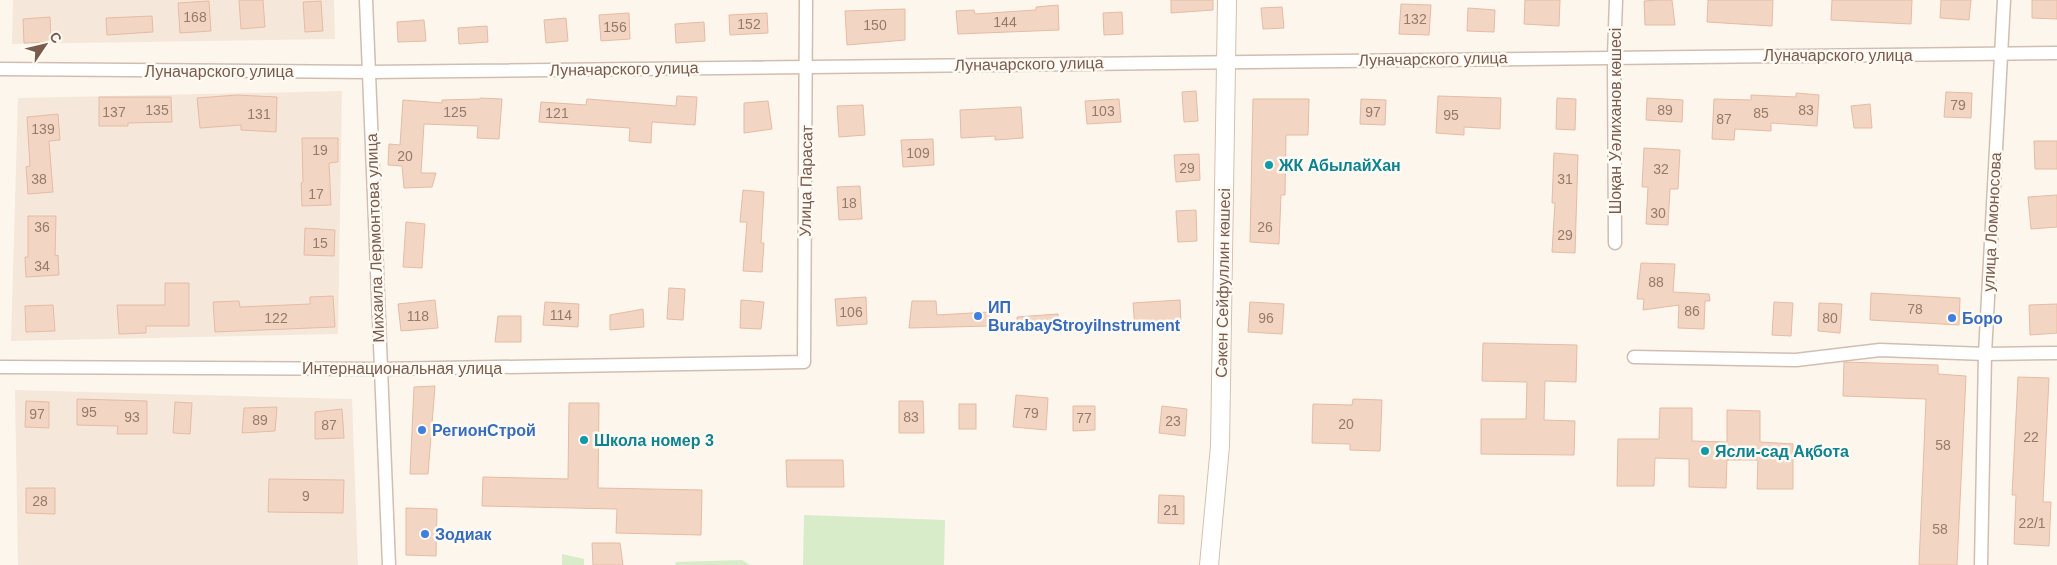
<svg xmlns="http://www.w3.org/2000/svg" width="2057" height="565" viewBox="0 0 2057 565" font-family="Arial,sans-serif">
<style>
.residential{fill:#f5e8da}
.green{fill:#d8ecc9}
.building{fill:#f3d5c3;stroke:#e6bba3}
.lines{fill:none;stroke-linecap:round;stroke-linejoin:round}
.street-casing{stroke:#d1beb0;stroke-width:15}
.secondary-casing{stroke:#d6c0b0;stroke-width:20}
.street{stroke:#fff;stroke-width:12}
.secondary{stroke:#fff;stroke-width:18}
.culture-dot{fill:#0f9aa8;stroke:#fffaf3;stroke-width:2}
.shop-dot{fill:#3f7fe0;stroke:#fffaf3;stroke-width:2}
.labels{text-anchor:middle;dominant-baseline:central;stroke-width:5;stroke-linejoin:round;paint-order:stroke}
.number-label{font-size:14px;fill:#987a6a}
.street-label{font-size:16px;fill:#7a5c4d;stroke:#fffaf3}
.culture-label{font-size:16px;font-weight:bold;fill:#0d838f;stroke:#fffaf3;text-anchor:start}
.shop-label{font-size:16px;font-weight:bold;fill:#366cbe;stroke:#fffaf3;text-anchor:start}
</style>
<rect width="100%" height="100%" fill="#fdf6ec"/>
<g class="residential">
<path d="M13,0H334L335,39L12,44Z"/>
<path d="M342,91L338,334L11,341L18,98Z"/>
<path d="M15,390L352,399L358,565H18Z"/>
</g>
<g class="green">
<path d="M804,515L945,520L944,565H803Z"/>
<path d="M562,554L584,559V565H562Z"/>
<path d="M742,560L750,565H675L676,562Z"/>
</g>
<g class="building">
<path d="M239,0H263L265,27L241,29Z"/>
<path d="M1171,0H1213V10L1171,13Z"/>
<path d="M1525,0H1560L1559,26L1524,24Z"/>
<path d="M1658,0H1672L1675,25H1645L1644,1Z"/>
<path d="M1708,0H1773L1772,26L1707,22Z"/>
<path d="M1832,0H1912L1911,24L1831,20Z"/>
<path d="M1941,0H1971L1969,20L1940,18Z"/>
<path d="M2032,0H2057V19L2032,18Z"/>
<path d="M209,1L211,31L180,33L178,3Z"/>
<path d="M321,1L323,31L305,32L303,2Z"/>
<path d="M1401,4L1431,5L1429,35L1399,34Z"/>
<path d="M1058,5L1059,30L958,34L956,11L974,10L975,14L1036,10V7Z"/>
<path d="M1282,7L1284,28L1263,29L1261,8Z"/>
<path d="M1468,8L1495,10L1494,32L1467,31Z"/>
<path d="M905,9V40L847,45L845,11Z"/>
<path d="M1122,12L1123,34L1104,35L1103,13Z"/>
<path d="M629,13L630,39L601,41L599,15Z"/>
<path d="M767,13L768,33L730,35L729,15Z"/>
<path d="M152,16L153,32L107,35L106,18Z"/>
<path d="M50,17L51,42L24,43L23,19Z"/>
<path d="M566,18L568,41L546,43L544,20Z"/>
<path d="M424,20L426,41L398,42L397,22Z"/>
<path d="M704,22L705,41L676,43L675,24Z"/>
<path d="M487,26L488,42L459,44L458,28Z"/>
<path d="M1196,91L1198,121L1184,122L1182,92Z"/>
<path d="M1946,92L1972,93L1971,118L1944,117Z"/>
<path d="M1796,93L1819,95L1817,126L1771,123V131L1735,129L1734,140L1712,139L1714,99L1751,100V95L1796,97Z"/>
<path d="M237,95L277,97L276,132L241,130V125L200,128L197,98Z"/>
<path d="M677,96L697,97L695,125L652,122L651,143L629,141L630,128L539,122L541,102L586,105L587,99L676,106Z"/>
<path d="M1438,96L1501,98L1500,129L1464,127V135L1436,133Z"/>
<path d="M99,97H171L172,122L128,123V126H99Z"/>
<path d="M480,98L502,99L499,139L477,138L478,126L424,124L421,173H436L432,187L404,188L402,166L388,165L389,144L400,145L403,100L442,103V100L480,99Z"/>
<path d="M1557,98L1576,99L1575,130L1556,129Z"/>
<path d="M1647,98L1683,100L1682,122L1646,120Z"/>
<path d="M1119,99L1121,122L1087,124L1085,101Z"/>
<path d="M1253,99H1309L1308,135H1286L1285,195H1281L1279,244L1250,242Z"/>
<path d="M1361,99L1386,100L1385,125L1360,124Z"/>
<path d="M768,101L772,129L744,133V103Z"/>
<path d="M1870,104L1872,128H1854L1851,106Z"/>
<path d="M863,105L865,135L839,137L837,106Z"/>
<path d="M1021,107L1023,138L995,140V136L961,138L960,110Z"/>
<path d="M58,114L60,140L49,141L53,192L28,194L26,167L30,166L27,117Z"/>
<path d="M302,138H338V162L329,163L331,205L302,206L301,183L303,182Z"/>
<path d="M933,139L934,165L903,167L901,140Z"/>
<path d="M2034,141H2057V169H2035Z"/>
<path d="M1644,148L1680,150L1678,189H1670L1668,225L1646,224L1648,187H1642Z"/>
<path d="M1554,153L1578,155L1575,253L1552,252L1555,203H1552Z"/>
<path d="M1199,154L1200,180L1176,182L1174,155Z"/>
<path d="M860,186L862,219L839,220L837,187Z"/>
<path d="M743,190L764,192L761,243H764L762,272L743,271L747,222H740Z"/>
<path d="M2057,195V227L2031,229L2028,197Z"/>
<path d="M1196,210L1197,241L1178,242L1176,211Z"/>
<path d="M28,216H56L55,256L58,255L59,275L26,277L25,257H28Z"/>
<path d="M406,222L425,224L422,268L403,267Z"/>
<path d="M305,228L335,230L334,256L304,255Z"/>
<path d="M1641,263L1675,264L1673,292L1709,294L1710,301H1705L1704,329L1678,328L1679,305L1643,310L1644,299H1637Z"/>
<path d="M165,283H189V326H146V333L119,334L117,305H165Z"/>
<path d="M669,288L685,289L683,320L667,319Z"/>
<path d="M1871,293L1960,298L1959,325L1870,320Z"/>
<path d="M333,296L335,327L215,332L213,302L239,301L240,307L310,304V297Z"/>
<path d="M866,297L867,324L837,326L835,299Z"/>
<path d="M435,300L438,328L401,331L398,304Z"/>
<path d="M741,300L764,302L761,329L740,328Z"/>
<path d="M1180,300L1181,326L1135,328L1133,303Z"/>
<path d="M912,301H936L937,315L989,312L990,326L909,328Z"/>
<path d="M545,302L579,304L578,327L543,325Z"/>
<path d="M1250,302L1284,304L1282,334L1248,332Z"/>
<path d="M1774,302L1793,303L1791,336L1772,335Z"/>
<path d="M1819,303L1842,304L1840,333L1818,331Z"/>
<path d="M2057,304V333L2030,335L2029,305Z"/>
<path d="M53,305L55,331L26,332L25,306Z"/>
<path d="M643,309L644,327L610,330V315Z"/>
<path d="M1058,314L1059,328L1018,331L1017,317Z"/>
<path d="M498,316H521V342H495Z"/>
<path d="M1483,343L1577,345L1576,382L1545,381L1544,420L1575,421L1574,455L1481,454V419H1526L1527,382L1482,381Z"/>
<path d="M1844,362L1938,365V374L1966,376L1957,565H1919L1926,399L1843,396Z"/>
<path d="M2018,377L2049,378L2043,502H2051L2049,546L2014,544L2016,495H2012Z"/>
<path d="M435,386L428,474H410L414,387Z"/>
<path d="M1016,395L1048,398L1046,430L1013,427Z"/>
<path d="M77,399L147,401V434H117L118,426L77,425Z"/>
<path d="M1353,399L1382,400L1380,451L1350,450V444L1312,443L1313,404L1352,405Z"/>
<path d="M26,401L49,402V428L25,427Z"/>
<path d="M899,401H923L924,433H899Z"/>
<path d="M175,402L192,403L190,434L173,433Z"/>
<path d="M569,403H599L598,488L702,490L701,535L616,533L617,509L482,506L483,477L568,479Z"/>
<rect x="959" y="404" width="17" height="25"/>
<path d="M1073,406H1095V430L1073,431Z"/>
<path d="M1162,406L1187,409L1185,436L1159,433Z"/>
<path d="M277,407L275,431L242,433L244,408Z"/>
<path d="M1660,408H1692V441L1727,442V410L1760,411V442L1793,444V489H1757L1758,460H1727L1726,488L1689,487V459L1655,458L1654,486H1617L1618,439H1659Z"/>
<path d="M342,409L344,438L315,439V412Z"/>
<path d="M786,460H843L844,487H787Z"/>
<path d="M269,479L344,480L343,513L268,512Z"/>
<path d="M26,488H55V514L26,513Z"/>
<path d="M1159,495L1184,496V524L1158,523Z"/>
<path d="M406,508L437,509L436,556L406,555Z"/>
<path d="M592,543H620L623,565H593Z"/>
</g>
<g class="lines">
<defs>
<g id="street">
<path d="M366,0L389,565"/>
<path d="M0,69L369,72L2057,53"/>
<path d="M1615,243L1614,56L1616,0"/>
<path d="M1634,357L1796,360L1880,350L1985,354L2057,353"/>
<path d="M0,367L380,369L804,362L806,0"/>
<path d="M1981,565L1985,354L2004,0"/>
</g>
<path id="secondary" d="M1209,565L1220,446L1227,0"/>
</defs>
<use href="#street" class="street-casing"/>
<use href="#secondary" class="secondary-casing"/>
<use href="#street" class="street"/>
<use href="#secondary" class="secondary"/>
</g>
<g class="culture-dot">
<circle cx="1269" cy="165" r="5"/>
<circle cx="584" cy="440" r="5"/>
<circle cx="1705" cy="451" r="5"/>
</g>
<g class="shop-dot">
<circle cx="978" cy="316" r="5"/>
<circle cx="1952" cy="318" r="5"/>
<circle cx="422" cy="430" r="5"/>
<circle cx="425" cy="534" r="5"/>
</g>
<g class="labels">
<g class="number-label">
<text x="195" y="17">168</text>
<text x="1415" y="19">132</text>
<text x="1005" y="22">144</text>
<text x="749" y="24">152</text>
<text x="875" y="25">150</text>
<text x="615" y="27">156</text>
<text x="1958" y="105">79</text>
<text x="157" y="110">135</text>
<text x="1665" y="110">89</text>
<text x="1806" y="110">83</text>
<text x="1103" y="111">103</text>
<text x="114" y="112">137</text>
<text x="455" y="112">125</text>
<text x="1373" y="112">97</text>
<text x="557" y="113">121</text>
<text x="1761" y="113">85</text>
<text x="259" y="114">131</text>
<text x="1451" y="115">95</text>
<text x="1724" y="119">87</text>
<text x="43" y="129">139</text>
<text x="320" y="150">19</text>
<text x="918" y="153">109</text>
<text x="405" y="156">20</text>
<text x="1187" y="168">29</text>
<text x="1661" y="169">32</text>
<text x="39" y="179">38</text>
<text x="1565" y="179">31</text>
<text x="316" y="194">17</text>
<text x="849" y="203">18</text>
<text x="1658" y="213">30</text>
<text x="42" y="227">36</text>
<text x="1265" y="227">26</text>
<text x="1565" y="235">29</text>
<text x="320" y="243">15</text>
<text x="42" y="266">34</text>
<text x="1656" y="282">88</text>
<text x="1915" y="309">78</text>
<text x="1692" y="311">86</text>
<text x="851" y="312">106</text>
<text x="561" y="315">114</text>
<text x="418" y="316">118</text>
<text x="276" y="318">122</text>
<text x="1266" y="318">96</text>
<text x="1830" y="318">80</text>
<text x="89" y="412">95</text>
<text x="1031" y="413">79</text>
<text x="37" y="414">97</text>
<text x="132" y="417">93</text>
<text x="911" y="417">83</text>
<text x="1084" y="418">77</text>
<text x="260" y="420">89</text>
<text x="1173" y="421">23</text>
<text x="1346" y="424">20</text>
<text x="329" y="425">87</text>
<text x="2031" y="437">22</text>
<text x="1943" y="445">58</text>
<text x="306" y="496">9</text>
<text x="40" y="501">28</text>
<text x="1171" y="510">21</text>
<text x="2032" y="523">22/1</text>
<text x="1940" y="529">58</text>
</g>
<g class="street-label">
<text x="1838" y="55">Луначарского улица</text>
<text transform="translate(1433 59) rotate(-1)">Луначарского улица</text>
<text transform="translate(1029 64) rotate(-1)">Луначарского улица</text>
<text transform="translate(624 69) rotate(-1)">Луначарского улица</text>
<text x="219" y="71">Луначарского улица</text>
<text transform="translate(1615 121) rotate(-90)">Шоқан Уәлиханов көшесі</text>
<text transform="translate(806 181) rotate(-89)">Улица Парасат</text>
<text transform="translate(1992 222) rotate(-87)">улица Ломоносова</text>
<text transform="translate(375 238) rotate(-92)">Михаила Лермонтова улица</text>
<text transform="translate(1223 283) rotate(-89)">Сәкен Сейфуллин көшесі</text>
<text x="402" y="368">Интернациональная улица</text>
</g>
<g class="culture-label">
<text x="1279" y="165">ЖК АбылайХан</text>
<text x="594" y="440">Школа номер 3</text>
<text x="1715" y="451">Ясли-сад Ақбота</text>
</g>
<g class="shop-label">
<text x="988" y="307">ИП<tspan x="988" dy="18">BurabayStroyiInstrument</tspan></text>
<text x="1962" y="318">Боро</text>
<text x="432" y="430">РегионСтрой</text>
<text x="435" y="534">Зодиак</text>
</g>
</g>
<g transform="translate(45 45) rotate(55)" stroke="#fffaf3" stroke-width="4" paint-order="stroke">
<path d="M0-4L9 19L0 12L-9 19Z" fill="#7a5c4d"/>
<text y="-8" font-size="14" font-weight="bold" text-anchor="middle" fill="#7a5c4d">С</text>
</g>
</svg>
